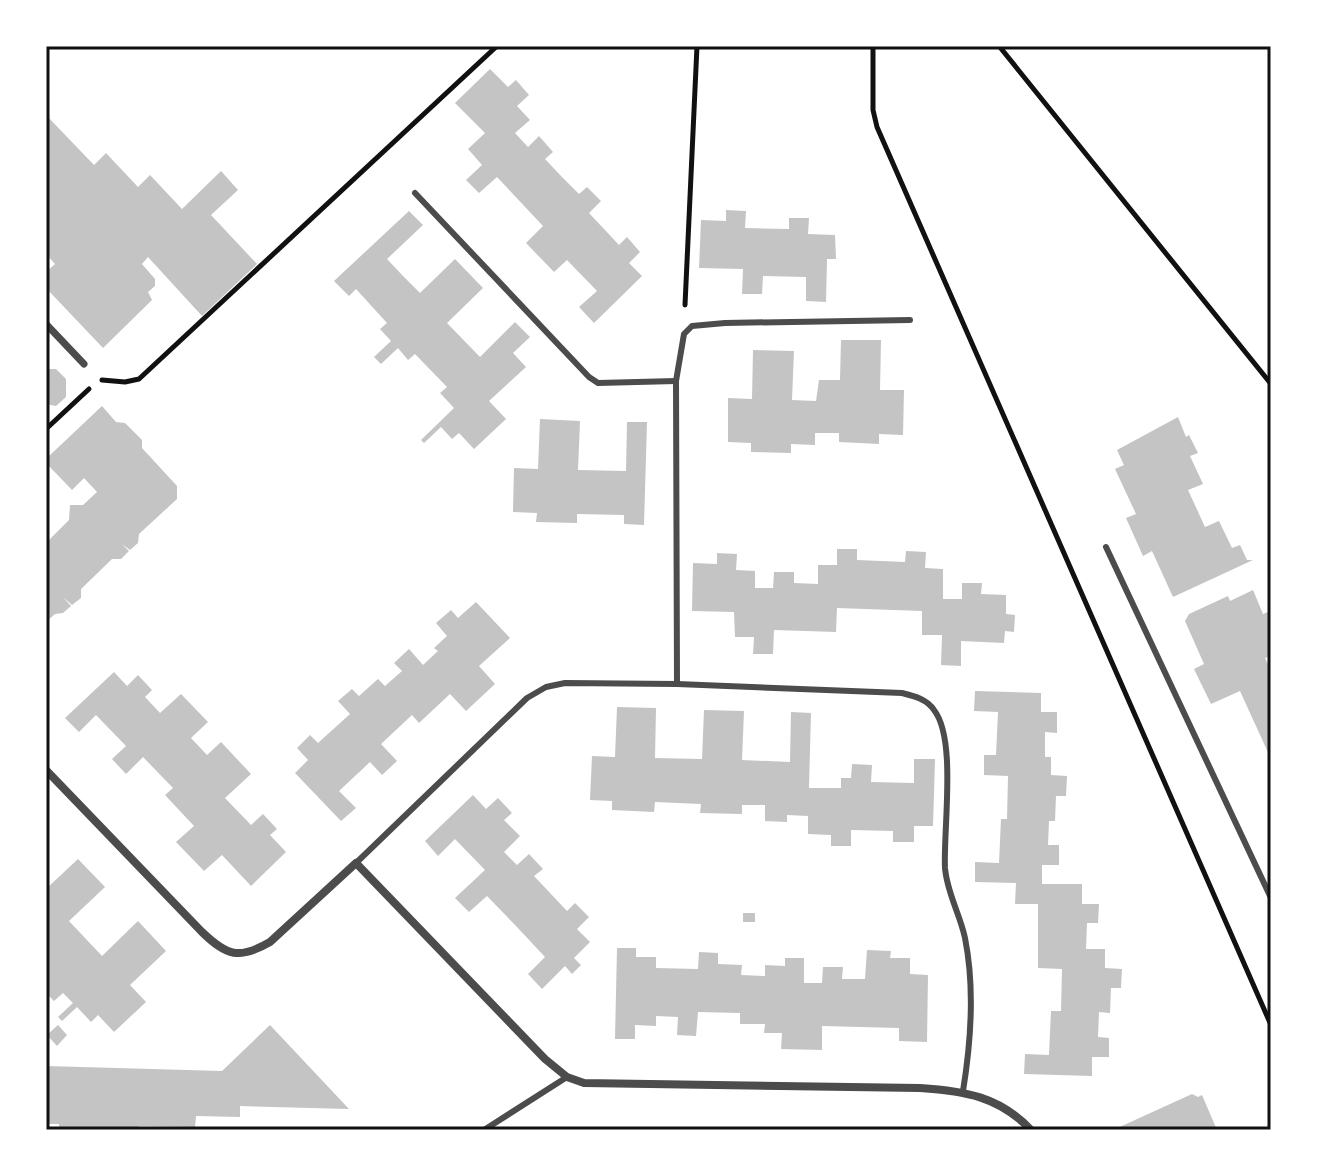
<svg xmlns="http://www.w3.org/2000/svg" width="1317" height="1176" viewBox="0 0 1317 1176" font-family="Arial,sans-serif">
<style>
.building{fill:#c4c4c4}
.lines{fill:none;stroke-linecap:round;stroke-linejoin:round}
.path{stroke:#111;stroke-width:5}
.service{stroke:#4c4c4c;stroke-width:6}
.pedestrian{stroke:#4c4c4c;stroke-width:7}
.minor{stroke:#4c4c4c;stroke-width:8}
.neatline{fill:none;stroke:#111;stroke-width:3}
</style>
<rect width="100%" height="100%" fill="#fff"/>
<g class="building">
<path d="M490,69L508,87L516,80L529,95L517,106L530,120L515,133L528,147L539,136L553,152L545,159L562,177L579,194L587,187L601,201L589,213L619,245L627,237L640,252L629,263L642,276L594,323L579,307L597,291L567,260L554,272L526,243L543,226L497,177L479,193L466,180L482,165L468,149L485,133L455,103Z"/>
<path d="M46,115L94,165L106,153L138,187L150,175L182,209L221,171L238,190L211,215L257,264L202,316L148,257L142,264L155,279V286L148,292L152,300L103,348L46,288V272L55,264L46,254Z"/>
<path d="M726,210L746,211L745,228L789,229V218H809L808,234L835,235L836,259H827L826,302L806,301V277L763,276L762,294H742L743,269L699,268L701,220L726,221Z"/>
<path d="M409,211L423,225L387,259L403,276L420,293L455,259L483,288L447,323L480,357L515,322L530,337L513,353L526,367L489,401L506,419L474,449L459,433L452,439L441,427L424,443L421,440L454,408L440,393L447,387L415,354L408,360L398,348L381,364L374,357L391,341L380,329L387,323L356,289L349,296L334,281Z"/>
<path d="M841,340H881L880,390H904L903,435L879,434V444L839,442V433H815V445L791,444V453L751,452V443L728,442V398L752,399L753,350L794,351L792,400L816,401L819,380H840Z"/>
<path d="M46,369H56L66,379V397L56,406L46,404Z"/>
<path d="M102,406L116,422L125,423L142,440V448L177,486V499L139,534L138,543L130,550L122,544L129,551L121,559H112L81,589V598L72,605L63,597L71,606L63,613L55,614L46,622V543L69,520L70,505H83L97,492L84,478L72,490L48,465V457Z"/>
<path d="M1178,417L1186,437L1189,435L1198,453L1190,456L1203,484L1188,490L1205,527L1219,521L1232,548L1240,545L1247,560H1253L1173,597L1152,551L1143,556L1126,518L1136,514L1115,469L1124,465L1117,450Z"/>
<path d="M540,419L580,421L578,470L626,471L627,422H647L644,525L624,524V515L577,514V523L536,522L537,513L513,512L514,468L538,469Z"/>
<path d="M837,549H857V560L905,562L906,551L926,552L925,568L943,569V599H962V583H982L981,594L1006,595V614L1015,615L1014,632L1005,631L1004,643L961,641V666L941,665L942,635H922V611L837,608L836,632L774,630L773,654H753L754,637H735L734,612L692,611L693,563L717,564V553L737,554L736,570L755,571V588H773L774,572H794V583L818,584V565H837Z"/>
<path d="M1253,590L1263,614L1270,611L1271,613V656L1265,658L1271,671V759L1240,691L1211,704L1194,669L1204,664L1185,621L1189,614L1228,596L1230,601Z"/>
<path d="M476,602L510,638L479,666L495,684L466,711L450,694L419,723L412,715L381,744L397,761L382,775L370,762L339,791L356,808L341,821L295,773L308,760L297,748L310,735L318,743L350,714L338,701L352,689L359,696L378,679L385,686L402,671L394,663L409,649L423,665L438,651L434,648L447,636L436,623L451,610L458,618Z"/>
<path d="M114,672L127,686L138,675L152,690L145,697L160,713L181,694L208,722L191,738L207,755L221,742L251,774L225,798L251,825L263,814L277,829L270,835L286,852L251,886L222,855L204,871L176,842L194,826L165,795L173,788L143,757L126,774L112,759L126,746L96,715L79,732L65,718Z"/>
<path d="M975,691L1041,693V712H1057V733L1045,732V757H1051V775L1067,776L1066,796H1056L1055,821H1049L1048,845H1059V865H1042V884H1082V904H1099L1098,923H1087L1086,949H1105V968L1122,969L1121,988H1111L1110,1013L1099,1012L1098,1037L1109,1038V1057H1092V1076L1024,1074L1025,1054L1049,1055L1051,1011H1061L1062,969L1038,968V904H1015L1016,883L975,882V862L999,863L1001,819H1007L1008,776L984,775V755H996L998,712L974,711Z"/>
<path d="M617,707L656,708L655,758L702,759L704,710L744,711L742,760L790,762L791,712L811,713L809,788H841V778H851L852,764L872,765L871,782L914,783V759H935L933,826H914V842H893V831L851,830V846H831V835L808,834V816L787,815V822L765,821V805H742V814L700,813L701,804L655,802L654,812L612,810V801L590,800L592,756L615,757Z"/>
<path d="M473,795L486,809L498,798L512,813L504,820L520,836L504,852L517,865L529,854L543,869L534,876L567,911L575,903L589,917L577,929L590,942L574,958L581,965L572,974L565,966L542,989L528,974L545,957L516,926L487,896L469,912L455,898L485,870L455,839L438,856L425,841Z"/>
<path d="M78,859L105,887L69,921L85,938L102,956L138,921L166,951L130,985L146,1002L114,1032L98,1015L91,1022L77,1007L62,1021L58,1017L73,1003L63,993L54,1001L46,993V889Z"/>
<rect x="743" y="913" width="12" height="9"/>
<path d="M617,948H636V957H656V968L698,969L699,952L718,953V964L742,965L741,975L765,976V965L785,966V958H804V983H822L823,967H843L842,979H865L867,950L891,951L890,958H910V974L928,975L927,1042L899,1041V1028L822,1026V1050L781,1049L782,1033H764L765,1024H740V1013L698,1012L696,1036L677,1035L678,1017L656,1016V1026L635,1025V1039H615Z"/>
<path d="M58,1025L67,1035L57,1046L47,1035Z"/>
<path d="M270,1025L349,1109L240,1106V1117L196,1116L195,1127L139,1126V1130H59V1124H46V1066L222,1071Z"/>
<path d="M1192,1094L1198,1097L1202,1095L1217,1130H1113Z"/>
</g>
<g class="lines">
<g class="path">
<path d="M873,46V110L877,127L1271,1025"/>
<path d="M999,46L1271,384"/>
<path d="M685,305L697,46"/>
<path d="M102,380L125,382L139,379L497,46"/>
<path d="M46,429L89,389"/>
</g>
<g class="service">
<path d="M415,193L589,377L598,383L676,381"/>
<path d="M1106,547L1271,898"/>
<path d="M677,684L676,381L684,334L692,326L725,323L910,320"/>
<path d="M356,863L527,698L546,687L565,683L677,684L902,693C914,696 927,699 934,710C957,739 943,830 945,868C947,893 960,914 965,938C975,988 971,1042 963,1091"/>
<path d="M484,1130L567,1077"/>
</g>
<path class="pedestrian" d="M46,324L84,364"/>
<path class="minor" d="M46,770L202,932C227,956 239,960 270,942L356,863L545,1059L567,1077L584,1083L920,1088C964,1091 999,1096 1031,1130"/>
</g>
<rect width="1317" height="1176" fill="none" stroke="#ffffff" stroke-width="96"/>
<rect x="48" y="48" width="1221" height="1080" class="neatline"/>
</svg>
